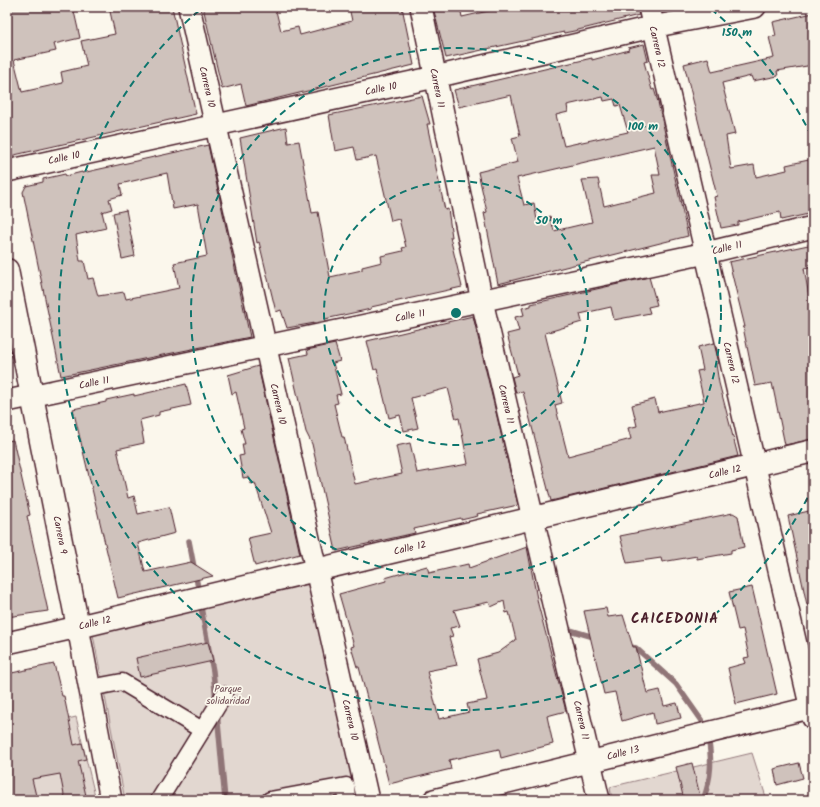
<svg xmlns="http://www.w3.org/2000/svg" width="820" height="807" viewBox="0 0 820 807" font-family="Kalam,sans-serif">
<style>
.green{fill:#e2d7d0;stroke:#967b7e}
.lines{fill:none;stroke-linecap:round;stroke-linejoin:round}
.stream{stroke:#907477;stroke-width:5.5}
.building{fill:#cfc2bc;stroke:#4a1f2b;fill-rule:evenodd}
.pedestrian-casing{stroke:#4a1f2b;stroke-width:19}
.minor-casing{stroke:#4a1f2b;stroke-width:24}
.secondary-casing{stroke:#4a1f2b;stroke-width:25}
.pedestrian{stroke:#fbf7ec;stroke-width:16}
.minor{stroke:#fbf7ec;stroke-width:21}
.secondary{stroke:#fbf7ec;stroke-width:22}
.ring{fill:none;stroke:#0f766e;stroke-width:2;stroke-dasharray:7 5}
.labels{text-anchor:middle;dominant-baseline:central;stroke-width:3.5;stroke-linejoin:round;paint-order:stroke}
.street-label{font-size:10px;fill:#4a1f2b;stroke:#fbf7ec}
.park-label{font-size:10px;fill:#704d54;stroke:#fbf7ec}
.district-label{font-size:14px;font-weight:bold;letter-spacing:1px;fill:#4a1f2b;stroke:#fbf7ec}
.centre{fill:#0f766e;stroke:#fbf7ec;stroke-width:2}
.ring-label{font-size:12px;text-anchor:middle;font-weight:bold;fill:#0f766e;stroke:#fbf7ec;stroke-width:3.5;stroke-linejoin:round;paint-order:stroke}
</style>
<rect width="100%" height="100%" fill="#fbf7ec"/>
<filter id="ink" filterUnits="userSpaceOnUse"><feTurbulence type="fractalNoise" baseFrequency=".025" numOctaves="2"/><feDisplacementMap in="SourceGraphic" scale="8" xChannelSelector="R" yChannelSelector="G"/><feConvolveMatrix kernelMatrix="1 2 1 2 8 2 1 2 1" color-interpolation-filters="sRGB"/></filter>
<g filter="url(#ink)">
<g class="green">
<path d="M310,572L358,797L343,800H125L89,614Z"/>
<path d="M76,717L96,800H36L20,731Z"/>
<path d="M752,753L767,800H612L610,787Z"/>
</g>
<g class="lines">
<g class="stream">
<path d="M189,541L199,593"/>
<path d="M200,602L213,671L216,700"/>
<path d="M563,628L597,638"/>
<path d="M630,647L636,648L676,684L707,728"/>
<path d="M217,712L225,800"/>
<path d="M703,800C712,777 712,760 708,736"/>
</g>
</g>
<g class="building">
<path d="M7,7H73L80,38L54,44L56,51L14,60L22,92L63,83L61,72L87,66L81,41L115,34L109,7H172L196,114L10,156L7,145Z"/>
<path d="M203,7H275L281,31L298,27L300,35L352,21L349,7H402L414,65L246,106L241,84L222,89Z"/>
<path d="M433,7H460L462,17L497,9V7H637L639,15L574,31L564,33V32L446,58Z"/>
<path d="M813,13V65L777,71L778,76L753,81L751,76L722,83L735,134L726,136L731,169L754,165L756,177L787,170L786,165L813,159V213L781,220L780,212L742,221L738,222V225L721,228L714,197L717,196L684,64L708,58L712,72L774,58L769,37L776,36L773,22Z"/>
<path d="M644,44L648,61L644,62L652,90L654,89L658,102L688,236L498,284L484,213L487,212L478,172L518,162L512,138L520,136L511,95L459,107L454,90L592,58V60L629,50L628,48ZM603,97L604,101L614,99L616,106L620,105L628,132L564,146L556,115L568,112L567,105ZM654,146L660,175H652L656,193L604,206L598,179L582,180L592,222L554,231L550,216L537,220L534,203L524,205L517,178Z"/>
<path d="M422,96L430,124H427L439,182L445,210L448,209L452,237H450L462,287L371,307V309L325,319L326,321L287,328L281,310L276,312L259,242L257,243L240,138L286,127L288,143L299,141L312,213L318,212L330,277L362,270V267L382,262L381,256L403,251L402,248L406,247L399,219L391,221L376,156L357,160L354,147L335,151L329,115Z"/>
<path d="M208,145L250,337L61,376L23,192L26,186L43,182V179L65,174L66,176L82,172V173ZM167,173L173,209L198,204L207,256L174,263L179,288L126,299L124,292L98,296L93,278L88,279L84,261H80L76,235L106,228L102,212L112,209L109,199L122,195L120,184Z"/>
<path d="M126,210L135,256L122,259L113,213Z"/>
<path d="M813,244V266L804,268L813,319V439L785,445L772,383L755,386L743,327H745L729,262Z"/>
<path d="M649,277L657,305L648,307L650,313L614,320L611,307L580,314L582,322L545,333L562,403L555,405L568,456L631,439L628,428L637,426L632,405L655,399L658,412L704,402L697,371L703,370L698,347L714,343L719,363L716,364L719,383L738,456L551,501L523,392L516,393L512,377L518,375L507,334L519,331L515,317L524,315L522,308L531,306V304Z"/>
<path d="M473,316L518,505L477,514L478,516L461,520V518L414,529L415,533L336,551L312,444L306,432L289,358L308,354L307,350L335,344L340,361L333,363L341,394L336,395L338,403L334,404L342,437H344L355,484L402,474L396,446L410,443L417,473L468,464L459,418L456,419L448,388L411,398L418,428L404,431L400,415L389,418L377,369L374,370L367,341Z"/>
<path d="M258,366L300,554L255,566L248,538L271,533L255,483L250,484L249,477L243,478L239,456L244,455L242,444H245L241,429L244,428L236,392L232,394L228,375Z"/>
<path d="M186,384L191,405L159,412V415L140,420L144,443L117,449L128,498L134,496L138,514L169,507L175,533L138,543L145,572L191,562L213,576L118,598L73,409L106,402V400L134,394V396Z"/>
<path d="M13,440L30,515L27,516L48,611L7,617V441Z"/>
<path d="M813,510V605H807L788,516Z"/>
<path d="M733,513L738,516L744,547L731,550V553L697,559V556L662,562L661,558L627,563L620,536Z"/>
<path d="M527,547L538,604L566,711L547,716L553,744L501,758L499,749L449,760L451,769L389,784L359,667H357L351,647L354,646L339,594L386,581L385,578L427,566L429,573L468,564L469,568ZM504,601L506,613L509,612L516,640L498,653L477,659L487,700L467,704L469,712L439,719L427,671L457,665L449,637L453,636L450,628L460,626L454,610L489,602L491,607Z"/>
<path d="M752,587L777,694L736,704L728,668L746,663L744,658L749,657L743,629L738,630L729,592Z"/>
<path d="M606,608L608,617L623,615L633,647H636L647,693L660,690L664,706L677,703L681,718L655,724L653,712L622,721L615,692L604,694L584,611Z"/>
<path d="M208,642L213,661L140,677L136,658Z"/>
<path d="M54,664L62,696H64L74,745L82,743L86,759L78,761L87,800H65L60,774L32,779L37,800H10L7,787V674Z"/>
<path d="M692,763L701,800H684L676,767Z"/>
<path d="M799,763L803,778L777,785L774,769Z"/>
</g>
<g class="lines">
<defs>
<g id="pedestrian">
<path d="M90,688L122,682L202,730"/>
<path d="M159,800L224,695"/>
<path d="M270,800L346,786L347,800"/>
</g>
<g id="minor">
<path d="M189,7L368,800"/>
<path d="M421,7L482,301L599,800"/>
<path d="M649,7L813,718"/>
<path d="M7,171L435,77L652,27L755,7"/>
<path d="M7,401L706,253L813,227"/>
<path d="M7,643L78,627L111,800"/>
<path d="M434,800L813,707"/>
</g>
<path id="secondary" d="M7,270L78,627L813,451"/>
</defs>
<use href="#pedestrian" class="pedestrian-casing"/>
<use href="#minor" class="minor-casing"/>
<use href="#secondary" class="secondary-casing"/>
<use href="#pedestrian" class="pedestrian"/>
<use href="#minor" class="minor"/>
<use href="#secondary" class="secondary"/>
</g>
</g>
<g class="ring">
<circle cx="456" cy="313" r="132"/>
<circle cx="456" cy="313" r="265"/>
<path d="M813 487A397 397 0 1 1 201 9M711 9A397 397 0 0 1 813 139"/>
</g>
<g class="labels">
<g class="street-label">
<text transform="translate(657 47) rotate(77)">Carrera 12</text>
<text transform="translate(207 87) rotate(77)">Carrera 10</text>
<text transform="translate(437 88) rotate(78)">Carrera 11</text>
<text transform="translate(381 89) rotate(-12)">Calle 10</text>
<text transform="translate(64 158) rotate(-12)">Calle 10</text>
<text transform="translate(727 248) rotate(-14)">Calle 11</text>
<text transform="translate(410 316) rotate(-12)">Calle 11</text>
<text transform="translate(731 363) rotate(77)">Carrera 12</text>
<text transform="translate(94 383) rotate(-12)">Calle 11</text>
<text transform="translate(278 404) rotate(77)">Carrera 10</text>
<text transform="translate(506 404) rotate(77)">Carrera 11</text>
<text transform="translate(725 472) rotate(-13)">Calle 12</text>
<text transform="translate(60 535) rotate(79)">Carrera 9</text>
<text transform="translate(410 548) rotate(-13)">Calle 12</text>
<text transform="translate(95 623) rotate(-13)">Calle 12</text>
<text transform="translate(350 720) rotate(77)">Carrera 10</text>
<text transform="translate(581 720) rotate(77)">Carrera 11</text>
<text transform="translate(623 753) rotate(-14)">Calle 13</text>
</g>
<g class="park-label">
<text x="228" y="689">Parque<tspan x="228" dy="12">solidaridad</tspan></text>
</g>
<g class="district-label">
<text x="675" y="619">CAICEDONIA</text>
</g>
</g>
<circle cx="456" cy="313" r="6" class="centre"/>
<g class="ring-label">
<text x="737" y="36">150 m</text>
<text x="643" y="130">100 m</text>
<text x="549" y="224">50 m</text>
</g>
<rect width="820" height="807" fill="none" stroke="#fbf7ec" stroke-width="24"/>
<rect x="12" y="12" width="796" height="783" fill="none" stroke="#4a1f2b" stroke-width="1.5" filter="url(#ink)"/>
</svg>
